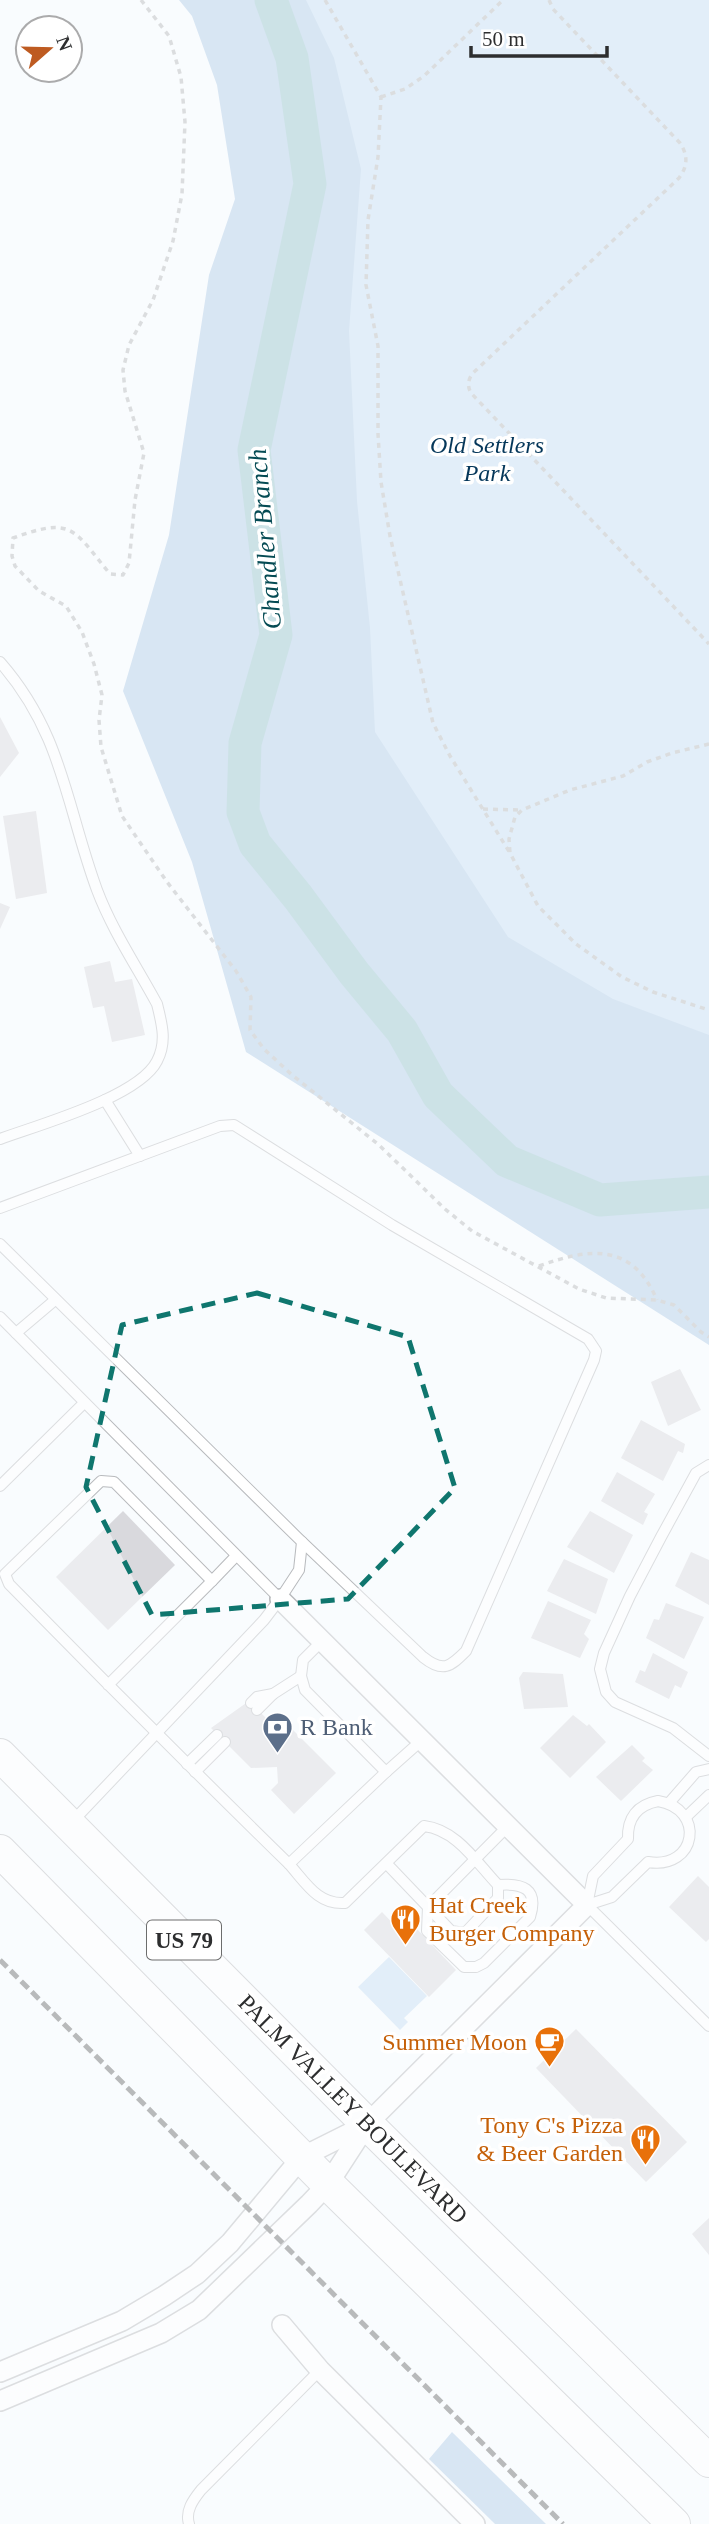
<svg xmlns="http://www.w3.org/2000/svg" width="709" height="2524" viewBox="0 0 709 2524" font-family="'Times New Roman',serif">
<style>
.green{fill:#c6def3}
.forest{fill:#afcce7}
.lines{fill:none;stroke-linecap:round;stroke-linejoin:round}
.river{stroke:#96c3cb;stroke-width:33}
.building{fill:#d9d9dd}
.service-casing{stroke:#b8babd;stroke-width:12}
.minor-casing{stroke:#b8babd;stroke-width:22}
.trunk-casing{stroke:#b8babd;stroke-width:34}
.path{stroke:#b6b9ba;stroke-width:3.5;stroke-dasharray:5 5;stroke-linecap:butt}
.service{stroke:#fff;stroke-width:10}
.minor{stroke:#fff;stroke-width:19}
.trunk{stroke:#fff;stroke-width:32}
.rail{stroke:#696b6c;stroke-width:5;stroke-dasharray:10 5;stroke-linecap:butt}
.marked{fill:none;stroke:#0f766e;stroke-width:5;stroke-dasharray:14 9;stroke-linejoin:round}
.labels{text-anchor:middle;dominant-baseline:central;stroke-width:7;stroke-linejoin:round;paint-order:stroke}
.shield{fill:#fff;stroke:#6c6d6d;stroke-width:2}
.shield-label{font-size:23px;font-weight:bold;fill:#2d2e2f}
.park-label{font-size:24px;font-style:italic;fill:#05375a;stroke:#fff}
.service-label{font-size:24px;fill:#4e5e75;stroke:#fff;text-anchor:start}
.food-label{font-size:24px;fill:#c56008;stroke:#fff;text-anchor:end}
.street-label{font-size:24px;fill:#2d2e2f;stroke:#fff}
.water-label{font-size:26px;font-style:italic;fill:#054b54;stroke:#fff}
</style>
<rect width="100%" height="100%" fill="#f9fcfe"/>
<g class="green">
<path d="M278,0H709V1183L601,1193L287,634Z"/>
<path d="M389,1957L427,1996L404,2018L408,2022L400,2030L358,1987Z"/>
</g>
<g class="forest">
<path d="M179,0H306L334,58L361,169L349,331L357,501L370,628L375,732L508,937L613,999L709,1035V1345L246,1052L192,862L123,691L169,535L209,275L235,199L217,85L192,16Z"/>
<path d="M452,2432L546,2524H495L429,2459Z"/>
</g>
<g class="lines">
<path class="river" d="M271,0L292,58L310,184L254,450L276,635L245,743L243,812L255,844L298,897L354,973L402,1031L438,1095L507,1161L600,1200L709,1192"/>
</g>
<g class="building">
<path d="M0,717L19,753L0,777Z"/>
<path d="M36,811L47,893L16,899L3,816Z"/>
<path d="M0,903L10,907L0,929Z"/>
<path d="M110,961L115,982L132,979L145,1035L112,1042L104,1006L93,1008L84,967Z"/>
<path d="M680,1369L701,1410L668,1426L651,1382Z"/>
<path d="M641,1420L685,1444L683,1453L678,1451L663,1481L621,1458Z"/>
<path d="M617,1472L655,1494L644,1512L648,1514L643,1525L601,1501Z"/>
<path d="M123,1511L175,1565L108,1630L56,1577Z"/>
<path d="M590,1511L633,1535L614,1573L567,1547Z"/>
<path d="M691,1552L709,1560V1605L675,1586Z"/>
<path d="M564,1559L608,1579L596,1614L547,1591Z"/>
<path d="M548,1601L591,1620L584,1634L589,1639L580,1658L531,1638Z"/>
<path d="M666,1603L704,1617L684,1659L646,1638L654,1619L659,1620Z"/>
<path d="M653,1653L688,1672L681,1688L675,1685L669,1699L635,1682L640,1670L645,1672Z"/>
<path d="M523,1672L563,1674L568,1707L524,1709L519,1678Z"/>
<path d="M249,1701L269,1721L277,1714L336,1773L294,1814L271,1790L278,1783L277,1767L251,1768L211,1728Z"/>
<path d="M573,1715L587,1726L589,1724L606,1742L570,1778L540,1748Z"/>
<path d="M632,1745L645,1758L642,1761L653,1770L621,1801L596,1777Z"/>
<path d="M698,1876L709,1887V1939L706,1942L669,1907Z"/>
<path d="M382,1912L405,1936L415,1927L456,1970L429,1997L364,1930Z"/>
<path d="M576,2029L687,2142L646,2182L536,2068Z"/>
<path d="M709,2218V2255L692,2234Z"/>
</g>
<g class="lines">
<defs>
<g id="service">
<path d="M0,662C63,734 66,806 97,890C112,930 137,967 157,1004C162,1024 167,1042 157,1061C139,1097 38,1125 0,1139"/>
<path d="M105,1100L140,1156"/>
<path d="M0,1208L220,1126L234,1125L392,1225L588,1339L596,1351L594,1360L466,1651C450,1667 443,1673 423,1657L298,1538L0,1244"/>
<path d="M0,1317L280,1599L264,1620L72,1822"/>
<path d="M16,1333L55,1300"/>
<path d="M709,1465L696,1473L661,1537L630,1596L604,1653L600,1669L606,1692L615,1702L673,1728L709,1756"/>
<path d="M0,1486L84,1403"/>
<path d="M212,1581L236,1556"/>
<path d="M280,1599L299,1570L302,1542"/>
<path d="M322,1641L303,1660L301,1676L305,1690L386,1772L422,1740"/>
<path d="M108,1685L212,1581L114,1482L101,1481L5,1574L9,1584C101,1678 194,1771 289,1864L386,1772"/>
<path d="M251,1703L257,1697L273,1694"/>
<path d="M257,1710L273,1694L301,1676"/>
<path d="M187,1764L217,1735"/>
<path d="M195,1772L225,1742"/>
<path d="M658,1801C706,1809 697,1870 648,1862L612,1897L587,1905L593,1876L628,1839C627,1818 637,1805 658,1801Z"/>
<path d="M669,1803L696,1772L709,1769"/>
<path d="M686,1817L709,1795"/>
<path d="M289,1864C306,1883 318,1905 345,1903L424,1826C457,1830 476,1862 498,1885V1898L465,1933L451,1931L386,1863"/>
<path d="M498,1885C522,1883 539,1888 530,1917L484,1963L476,1967H464L427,1931L428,1907L508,1826"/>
<path d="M587,1905L709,2026"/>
<path d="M189,2524C185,2511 193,2500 201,2490L320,2370"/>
</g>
<g id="minor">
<path d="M282,2325L320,2370L475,2524"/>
<path d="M0,2372L122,2321L164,2296L197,2274L230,2243L302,2157L366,2125"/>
<path d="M0,2401L161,2333L199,2310L309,2204L328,2184L367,2124L587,1905L280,1599"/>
</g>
<g id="trunk">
<path d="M0,1755L367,2124L709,2461"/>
<path d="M0,1851L328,2184L674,2524"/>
</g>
</defs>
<use href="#service" class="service-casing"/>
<use href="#minor" class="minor-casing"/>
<use href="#trunk" class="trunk-casing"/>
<g class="path">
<path d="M141,0L169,36L181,77L185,122L182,194L173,241L153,300L129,345L123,370L125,391L144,453L135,500L129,563L123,575L110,574C73,529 73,516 13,538L12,556L15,566L39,591L66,606L82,632L94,664L102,695L99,720L101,747L122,816L167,882L236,971L251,997L250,1030L264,1049L291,1074L379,1145L445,1209L472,1231L579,1289L606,1298L657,1300L674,1305L701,1332L709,1337"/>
<path d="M325,0L381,97L378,157L368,220L366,285L378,346V434L381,482L390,536L433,723L450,756L510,853"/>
<path d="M549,0L553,9L680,143C688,155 688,166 679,178L473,373C468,379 467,386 471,393L709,644"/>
<path d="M381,97L405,89L424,76L503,0"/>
<path d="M709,744L672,753L647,762L623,776L570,790L522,810L515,817L509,839L510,853L538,906L576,944L622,977L653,992L709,1010"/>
<path d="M483,809L522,810"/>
<path d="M539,1266C589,1248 632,1242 657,1300"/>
</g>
<use href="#service" class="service"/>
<use href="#minor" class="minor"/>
<use href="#trunk" class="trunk"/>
<path class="rail" d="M0,1960L563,2524"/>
</g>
<path d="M0 0H709V2524H0ZM257,1293L408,1337L455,1488L348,1599L152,1615L86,1487L122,1325Z" fill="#f9fcfe" fill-opacity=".55" fill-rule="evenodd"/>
<path class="marked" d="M257,1293L408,1337L455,1488L348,1599L152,1615L86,1487L122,1325Z"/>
<defs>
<symbol id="bank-pin" viewBox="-11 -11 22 30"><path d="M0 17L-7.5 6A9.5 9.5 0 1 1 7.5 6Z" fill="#5c6f8a" stroke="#fff"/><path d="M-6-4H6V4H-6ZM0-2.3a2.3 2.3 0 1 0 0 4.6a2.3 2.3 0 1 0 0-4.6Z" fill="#fff"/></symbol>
<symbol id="restaurant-pin" viewBox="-11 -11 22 30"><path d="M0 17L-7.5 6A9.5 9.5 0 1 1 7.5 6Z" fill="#e8710a" stroke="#fff"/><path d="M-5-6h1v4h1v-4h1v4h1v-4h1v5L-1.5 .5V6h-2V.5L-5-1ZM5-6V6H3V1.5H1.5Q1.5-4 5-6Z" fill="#fff"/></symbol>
<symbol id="cafe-pin" viewBox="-11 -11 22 30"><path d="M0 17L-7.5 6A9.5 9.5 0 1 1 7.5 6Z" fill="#e8710a" stroke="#fff"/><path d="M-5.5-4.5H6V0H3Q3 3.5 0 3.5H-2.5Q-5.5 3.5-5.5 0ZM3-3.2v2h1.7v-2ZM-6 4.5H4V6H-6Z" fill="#fff"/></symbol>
</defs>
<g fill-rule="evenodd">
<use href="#bank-pin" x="260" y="1710" width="35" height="47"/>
<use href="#restaurant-pin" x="388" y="1902" width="35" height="47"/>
<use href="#cafe-pin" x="532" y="2024" width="35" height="47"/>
<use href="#restaurant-pin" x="628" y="2122" width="35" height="47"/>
</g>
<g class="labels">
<rect class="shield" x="147" y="1920.5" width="74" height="39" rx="5"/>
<g class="shield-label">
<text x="184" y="1940">US 79</text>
</g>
<g class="park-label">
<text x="487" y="445">Old Settlers<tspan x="487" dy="28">Park</tspan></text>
</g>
<g class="service-label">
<text x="300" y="1727">R Bank</text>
</g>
<g class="food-label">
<text x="429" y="1905" text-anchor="start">Hat Creek<tspan x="429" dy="28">Burger Company</tspan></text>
<text x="527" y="2042">Summer Moon</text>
<text x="623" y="2125">Tony C's Pizza<tspan x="623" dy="28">&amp; Beer Garden</tspan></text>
</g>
<g class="street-label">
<text transform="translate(353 2109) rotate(45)">PALM VALLEY BOULEVARD</text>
</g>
<g class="water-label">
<text transform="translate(265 539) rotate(-95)">Chandler Branch</text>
</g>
</g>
<g transform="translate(49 49) rotate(70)"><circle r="33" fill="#ffffff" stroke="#ababac" stroke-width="2"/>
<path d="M0-5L12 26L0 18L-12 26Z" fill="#be5b21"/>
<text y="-10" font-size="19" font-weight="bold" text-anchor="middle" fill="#2d2e2f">N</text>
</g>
<path d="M471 46v10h136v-10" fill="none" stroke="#2d2e2f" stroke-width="3.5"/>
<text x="482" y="46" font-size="21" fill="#2d2e2f" stroke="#ffffff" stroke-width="5" paint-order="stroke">50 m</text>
</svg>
